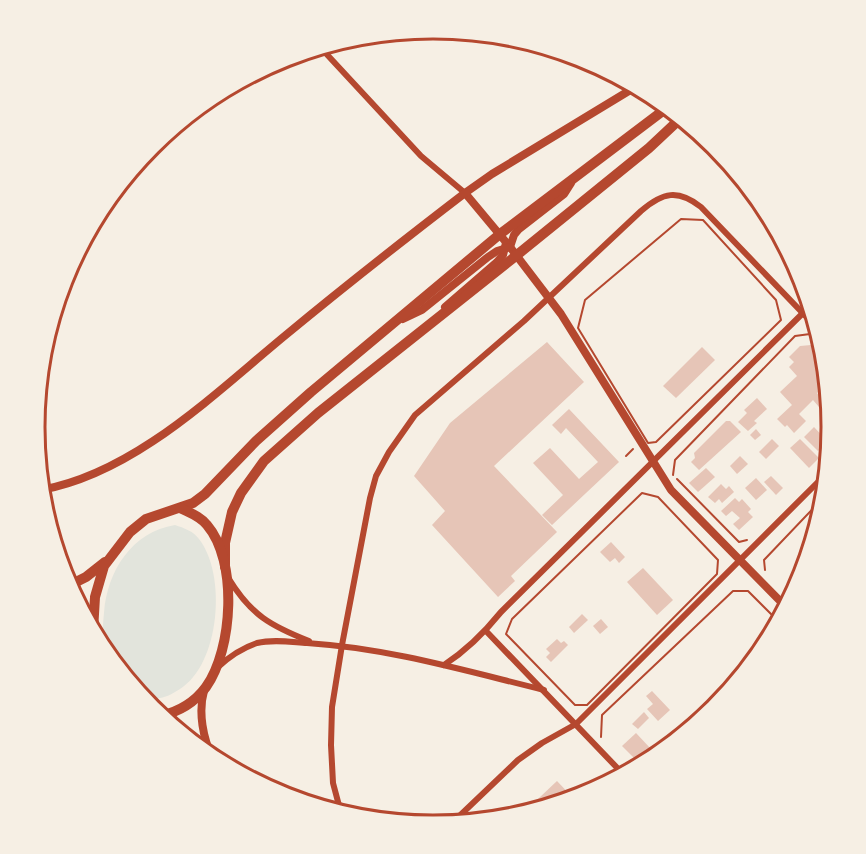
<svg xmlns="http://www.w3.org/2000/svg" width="866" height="854" viewBox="0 0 866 854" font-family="Manrope,sans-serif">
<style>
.green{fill:#e2e4dc}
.building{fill:#e6c5b7}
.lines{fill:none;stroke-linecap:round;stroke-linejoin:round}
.path{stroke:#b5482f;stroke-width:2}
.minor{stroke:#b5482f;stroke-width:6}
.tertiary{stroke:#b5482f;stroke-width:8}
.trunk{stroke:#b5482f;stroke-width:10}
.rim{fill:none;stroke:#b5482f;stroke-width:3}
</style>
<rect width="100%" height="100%" fill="#f6efe4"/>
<path class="green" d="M175,525C184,528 193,531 199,539C227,575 220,664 180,689C171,695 161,700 150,698C138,697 134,688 127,679C118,668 108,658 104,645C102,635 103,623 104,613C107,571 132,532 175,525Z"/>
<g class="building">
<path d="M547,342L584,382L494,466L557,532L511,576L515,581L498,597L432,525L445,511L414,476L450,423Z"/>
<path d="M811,345L825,359L826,374L819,381L824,387L817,393L820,397L827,390L829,398L819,407L813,400L799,414L806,421L794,433L787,425L785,427L777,419L792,405L780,392L797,376L789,367L794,362L789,357L800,346Z"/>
<path d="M702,347L715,360L676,398L663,386Z"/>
<path d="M757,398L767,409L754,421L757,423L748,431L738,422L747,413L744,410Z"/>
<path d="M569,409L619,462L552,525L542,515L563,495L533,463L550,448L579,479L598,462L566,428L561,434L552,425Z"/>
<path d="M726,421H730L741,432L699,470L691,462L695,458L694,453Z"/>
<path d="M814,427L830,444L826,451L822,447L818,451L804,437Z"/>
<path d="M756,429L761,435L755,440L750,435Z"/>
<path d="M772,439L779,446L766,459L759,452Z"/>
<path d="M800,439L819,458L809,468L790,448Z"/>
<path d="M740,456L748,464L737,474L730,466Z"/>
<path d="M706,468L715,477L698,492L689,483Z"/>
<path d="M771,476L783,488L776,495L764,482Z"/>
<path d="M756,478L767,490L756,500L745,488Z"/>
<path d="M721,484L726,489L729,486L734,492L722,503L719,499L715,503L708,497Z"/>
<path d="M735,498L739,502L742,499L751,509L748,512L753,517L739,530L733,524L740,518L732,511L726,516L721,511Z"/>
<path d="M611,542L625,557L619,563L615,558L610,562L600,552Z"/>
<path d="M643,568L673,600L657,615L627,582Z"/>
<path d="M582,614L588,620L574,633L569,627Z"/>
<path d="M601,619L608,627L600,634L593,626Z"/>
<path d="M557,639L561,643L564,641L568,645L551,662L546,657L550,653L546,649Z"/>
<path d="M652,691L670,710L658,721L647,709L653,704L646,696Z"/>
<path d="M644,712L649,718L638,729L632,724Z"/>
<path d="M636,733L651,749L638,762L622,746Z"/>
<path d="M557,781L574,799L521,815Z"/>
</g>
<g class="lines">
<g class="path">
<path d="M681,219L703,220L776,300L781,320L656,442L648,443L578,328L585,300Z"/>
<path d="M626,456L633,449"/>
<path d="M822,464L828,458"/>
<path d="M673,475L675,460L795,336L810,334L824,349"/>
<path d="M677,479L739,542L747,540"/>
<path d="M642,493L658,497L718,560L717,574L587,705H575L506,634L512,619Z"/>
<path d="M765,570L764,560L825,496"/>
<path d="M601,737L602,715L733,591H748L779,622"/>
</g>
<g class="minor">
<path d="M320,47L421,156L465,193"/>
<path d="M229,579C251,615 271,626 309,641"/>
<path d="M486,631L624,775"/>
<path d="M444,665C467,650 484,633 501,612L803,313"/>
<path d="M218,667C230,656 242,648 257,643C273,639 291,642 307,643C388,648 466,671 544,690"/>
<path d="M341,813L333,783L331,745L332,707L342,645L370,498L376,476L389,452L415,415L524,321L641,211C663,192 678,189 701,207L817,328"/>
<path d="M451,824L518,760L542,743L576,724L827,473"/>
</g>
<g class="tertiary">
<path d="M465,193L510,247L561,314L671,490L786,607"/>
<path d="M510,247L514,235L519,229L564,194L571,183"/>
<path d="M445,307L497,262L503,255L506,243"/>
<path d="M403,319L422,310L488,257L497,251L510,247"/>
<path d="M41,490C135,473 215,393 287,334C345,286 405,239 465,193L492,174L637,86"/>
<path d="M204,691C198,712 203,739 213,759"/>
</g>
<g class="trunk">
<path d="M225,567V543L232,512L241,493L264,461L318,413L517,255L649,148L681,118"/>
<path d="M68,586L86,577L105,562"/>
<path d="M93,631L95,597L104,566L130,532L146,519L193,503L205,494L256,441L311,392L500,234L668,107"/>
<path d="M160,716C178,712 195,702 206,687C233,649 238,561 207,525C200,516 190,513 180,508"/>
</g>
</g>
<path d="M0 0H866V854H0ZM45 427a388 388 0 1 1 776 0a388 388 0 1 1-776 0Z" fill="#f6efe4" fill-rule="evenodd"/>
<path class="rim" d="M45 427a388 388 0 1 1 776 0a388 388 0 1 1-776 0Z"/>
</svg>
